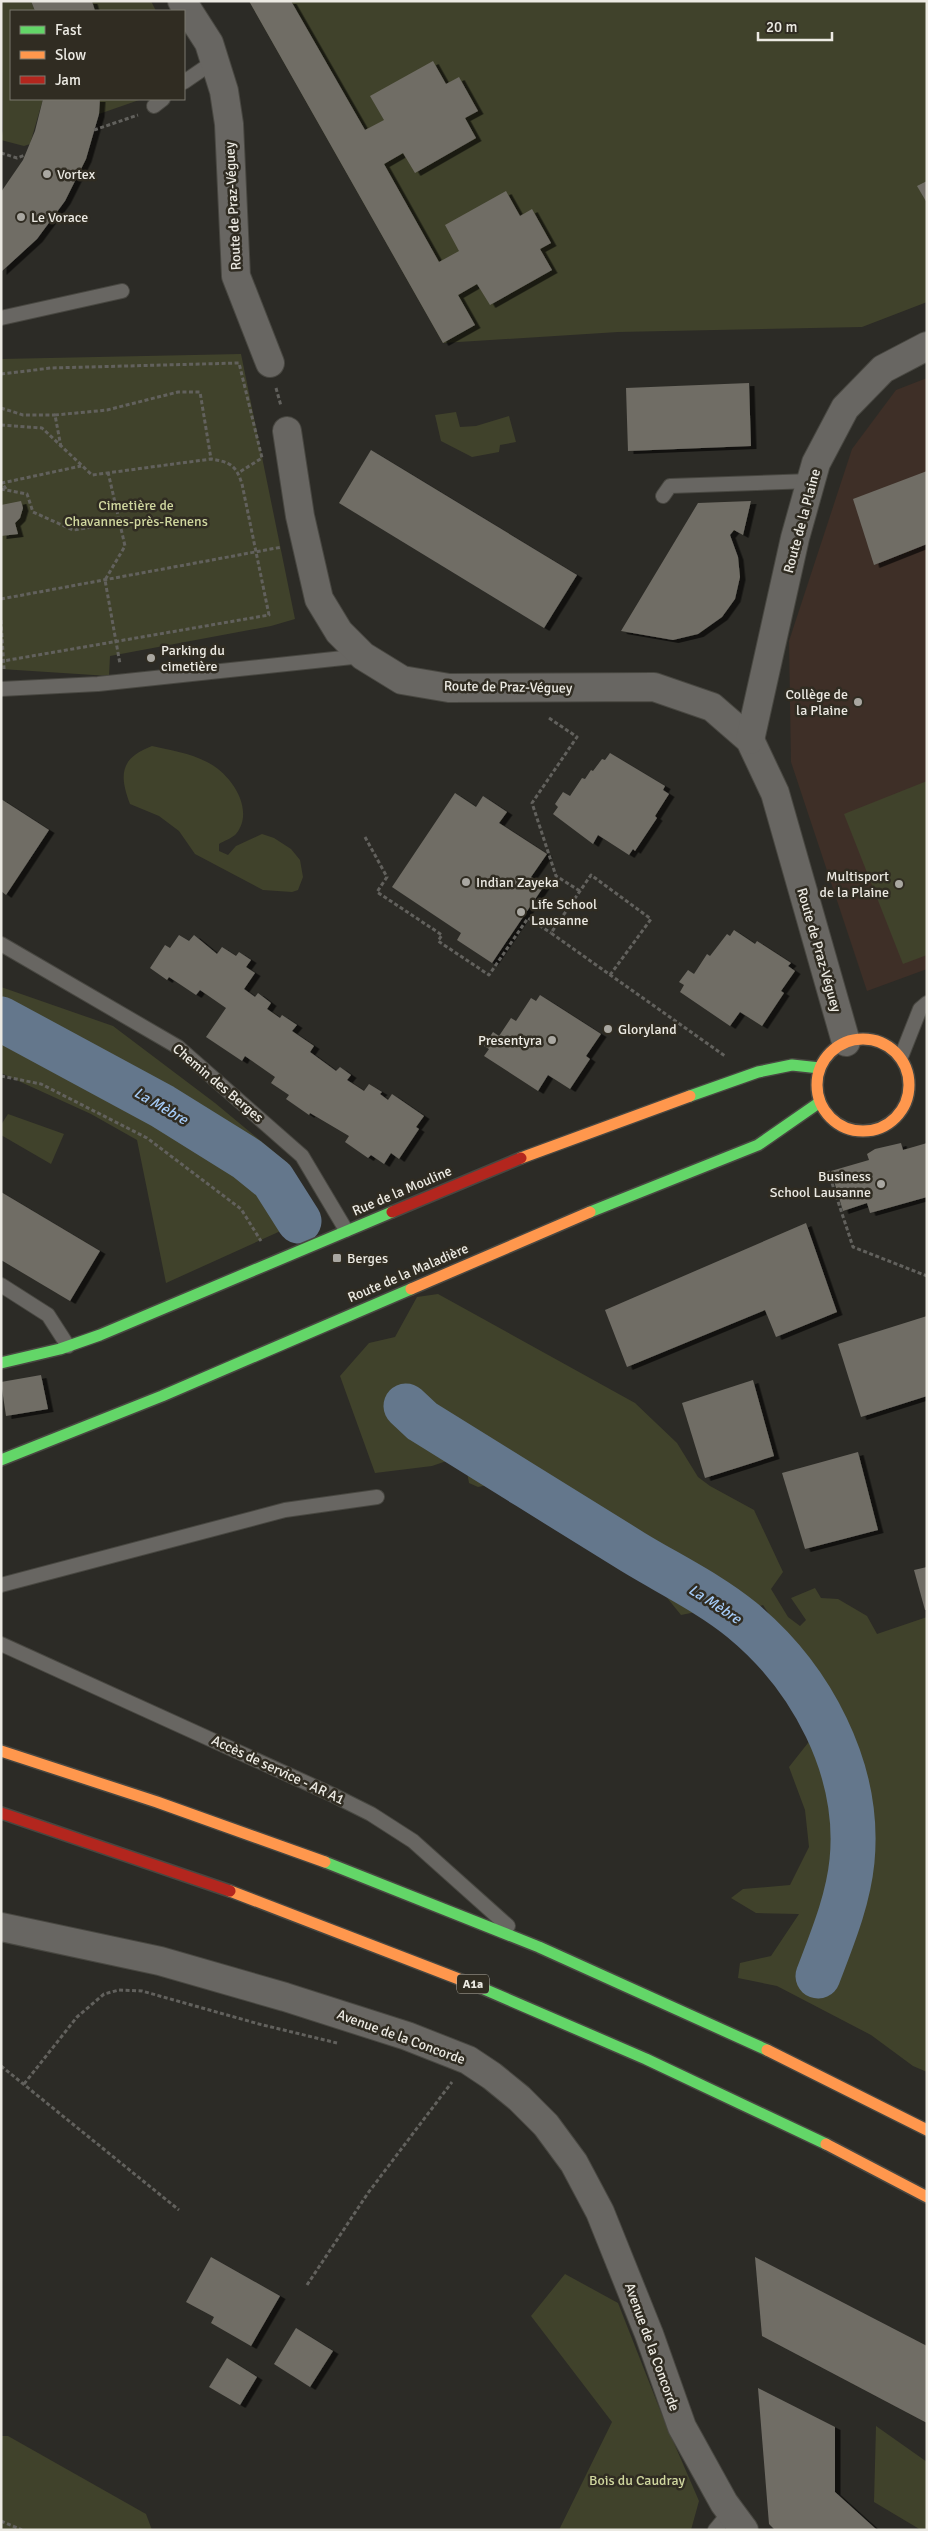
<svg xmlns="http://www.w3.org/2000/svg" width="928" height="2531" viewBox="0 0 928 2531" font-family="Signika,sans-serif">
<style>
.education{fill:#3e2f27}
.green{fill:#40422b}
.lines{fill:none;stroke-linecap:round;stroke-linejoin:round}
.river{stroke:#64778c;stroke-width:45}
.building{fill:#706d65;filter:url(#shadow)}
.lane-casing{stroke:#484741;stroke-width:16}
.street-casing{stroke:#484741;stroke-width:30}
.fast-casing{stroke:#484741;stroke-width:14}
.slow-casing{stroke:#484741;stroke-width:14}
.jam-casing{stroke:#484741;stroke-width:14}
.path{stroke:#62615d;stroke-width:3;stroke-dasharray:4 2.5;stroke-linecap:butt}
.lane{stroke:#686662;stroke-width:14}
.street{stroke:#686662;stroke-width:28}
.fast{stroke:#63d668;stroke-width:11}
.slow{stroke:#ff974d;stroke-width:11}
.jam{stroke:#b3261e;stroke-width:11}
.poi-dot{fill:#a9a7a1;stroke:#302c22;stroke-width:2}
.labels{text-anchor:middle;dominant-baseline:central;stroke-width:5;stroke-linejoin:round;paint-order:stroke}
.shield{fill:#302c22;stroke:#b4b1a9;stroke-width:1}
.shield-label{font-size:12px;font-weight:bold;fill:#eceae3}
.poi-label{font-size:14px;fill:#eceae3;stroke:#302c22;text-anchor:start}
.street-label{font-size:14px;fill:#eceae3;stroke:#302c22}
.park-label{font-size:14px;fill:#d0d79f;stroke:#302c22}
.water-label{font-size:15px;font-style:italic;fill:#a4caf6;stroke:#302c22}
</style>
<defs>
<filter id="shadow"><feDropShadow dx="5.5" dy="3" stdDeviation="0" flood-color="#0009"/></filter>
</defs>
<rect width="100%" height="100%" fill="#2c2b26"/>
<path class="education" d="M927,378V969L867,991L791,762L789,641L852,449L896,390Z"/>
<g class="green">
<path d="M1,1H31L35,11H11V99H43L30,144L24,146L1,140L3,130Z"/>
<path d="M92,1H151L156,11H95Z"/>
<path d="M249,1H927V302L862,327L618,332L443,343Z"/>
<path d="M100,99H142L99,114Z"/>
<path d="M241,354L295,619L271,626L110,656L109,676L1,669V359Z"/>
<path d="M456,412L460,427L476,426L509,416L516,442L500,445L499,452L472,457L441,441L435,415Z"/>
<path d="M152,746C170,750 190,753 207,762C230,773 256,809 236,834C232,838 224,841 219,844V851L228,855L236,846L262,834L274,838L291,849L300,860L303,877L298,890L292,892L263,890L195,854L179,831L159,816L130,804C119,775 120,758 152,746Z"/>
<path d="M927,781V955L903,964L844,814Z"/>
<path d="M1,987L113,1026L215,1103L290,1165L315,1211L305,1220L166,1283L137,1140L91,1114L1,1073Z"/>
<path d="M8,1114L64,1134L51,1164L1,1135V1125Z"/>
<path d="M438,1294L635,1403L677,1443L698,1477L710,1486L754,1510L783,1572L771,1589L788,1617L800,1626L806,1620L791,1598L815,1588L821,1598L838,1599L867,1616L877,1634L927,1617V2072L913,2066L871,2035L777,1986L738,1978L740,1963L771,1956L799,1914L756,1913L731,1898L743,1889L790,1885L809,1847L805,1810L789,1767L826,1720L804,1667L763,1605L728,1616L705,1598L696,1612L681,1615L664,1594L667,1578L629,1564L626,1551L572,1520L556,1530L493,1484L478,1487L469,1483L464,1455L432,1466L375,1473L340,1376L369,1343L395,1337L417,1297Z"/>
<path d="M565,2274L618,2303L664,2420L699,2501L691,2530H559L612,2422L531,2316Z"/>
<path d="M876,2426L927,2462V2530H921L874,2502Z"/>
<path d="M1,2436H8L146,2514L152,2530H1Z"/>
</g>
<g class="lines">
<g class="river">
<path d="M1,1019L162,1106L247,1159L273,1180L299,1221"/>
<path d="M406,1406L422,1421C492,1465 563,1508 633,1552C669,1574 709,1593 742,1620C811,1677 861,1769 852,1861C848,1901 832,1939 818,1976"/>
</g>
</g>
<g class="building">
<path d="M31,1H92L95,11H35Z"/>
<path d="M249,1H291L365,130L384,120L370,96L433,61L446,84L459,77L478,111L465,118L476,138L415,173L403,153L384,164L439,262L459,251L445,225L506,191L520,216L532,209L551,243L540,249L552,270L490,305L477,284L458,295L475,325L443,343Z"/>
<path d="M43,99H100L99,114L86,159L65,201L37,239L1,272V192L23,160L35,131Z"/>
<path d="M927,181V203L917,186Z"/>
<path d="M749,383L751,446L628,451L626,388Z"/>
<path d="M371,450L577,575L544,628L339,503Z"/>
<path d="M927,471V544L874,565L853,499Z"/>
<path d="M21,501L23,508L20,518L15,523L18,534L1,536V505Z"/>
<path d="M751,501L743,535L734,530L730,535L738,557L740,577L735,599L722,617L698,634L673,640L621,631L698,503Z"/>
<path d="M610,753L665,786L663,790L669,794L655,816L657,818L635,851L633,849L629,855L598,835L593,844L553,814L558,807L555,804L563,792L570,796L582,778L585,779L591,770L593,771L602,759L605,760Z"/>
<path d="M455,793L476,807L483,796L507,812L499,823L547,854L531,877L544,886L492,963L457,940L461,933L392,887Z"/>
<path d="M1,799L49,830L6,895L1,891Z"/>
<path d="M734,930L755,944L757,941L791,963L788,966L795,971L781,991L784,993L762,1026L740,1012L730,1026L680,992L684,985L679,982L688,970L694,974L707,954L710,956L727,934L730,936Z"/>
<path d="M179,935L189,941L194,935L217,954L222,947L236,956L239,952L251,960L246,967L255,973L244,989L255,997L258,993L271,1003L267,1009L280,1018L282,1015L297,1025L292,1031L314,1046L310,1052L336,1071L340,1067L351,1075L347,1080L364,1091L369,1084L382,1092L380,1094L388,1100L392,1094L424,1116L416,1127L419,1129L399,1159L391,1153L384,1164L371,1155L368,1158L345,1142L349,1136L310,1113L309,1115L286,1099L289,1095L271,1083L275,1077L245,1056L242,1061L206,1037L226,1008L200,990L196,995L169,977L167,980L150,968L165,945L170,948Z"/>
<path d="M540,995L601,1034L586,1056L590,1059L570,1089L548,1075L538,1091L484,1056L489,1049L484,1046L493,1032L499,1036L511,1018L516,1021L531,998L536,1001Z"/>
<path d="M901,1143L903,1150L927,1143V1197L870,1213L867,1203L843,1211L831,1171L869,1160L867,1154L875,1149Z"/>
<path d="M1,1192L100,1251L70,1301L1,1260Z"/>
<path d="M806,1223L837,1312L776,1337L765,1310L627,1367L605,1310Z"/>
<path d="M927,1316V1396L861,1417L838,1344Z"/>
<path d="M41,1375L48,1409L6,1416L1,1382Z"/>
<path d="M753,1380L774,1456L705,1478L682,1403Z"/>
<path d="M858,1452L878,1530L805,1549L782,1473Z"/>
<path d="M927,1567V1610H925L914,1570Z"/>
<path d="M211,2257L280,2296L251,2346L211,2323L214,2317L186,2302Z"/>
<path d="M755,2257L927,2346V2423L762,2336Z"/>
<path d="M296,2328L333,2351L310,2387L274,2364Z"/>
<path d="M227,2358L257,2377L240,2405L209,2387Z"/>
<path d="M758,2388L835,2427V2492L877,2530H775L769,2524Z"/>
</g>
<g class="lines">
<defs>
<g id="lane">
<path d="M184,82L216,60"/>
<path d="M154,106L163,99"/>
<path d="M1,318L122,291"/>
<path d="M663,496L670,486L811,481"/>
<path d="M1,689L98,684L362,656"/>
<path d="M1,944L178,1047L302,1156L346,1230"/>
<path d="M901,1057L920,1009L927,1003"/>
<path d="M1,1285L48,1315L68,1346"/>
<path d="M1,1585L285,1510L377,1497"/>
<path d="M1,1644L333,1795L371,1814L413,1841L508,1926"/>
<path d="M715,2530L730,2512"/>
</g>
<g id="street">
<path d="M182,1L209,43L224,91L229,124L236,276L270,363"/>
<path d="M287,431L300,516L319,599L339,632L363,656L402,680L449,688L654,687L712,707L750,740L775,793L846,1042"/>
<path d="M750,740L795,538L816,463L845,408L883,369L927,346"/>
<path d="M1,1927L160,1961L285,1997L407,2036L468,2060L492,2076L519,2098L546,2125L574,2163L600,2212L649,2334L682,2427L724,2503L744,2530"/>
</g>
<g id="fast">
<path d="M690,1096L758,1072L792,1065L820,1068"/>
<path d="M590,1212L758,1145L820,1102"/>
<path d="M1,1363L60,1349L100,1335L392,1212"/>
<path d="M1,1460L162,1396L411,1289"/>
<path d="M325,1862L539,1947L767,2050"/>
<path d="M477,1986L646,2059L826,2144"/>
</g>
<g id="slow">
<circle cx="863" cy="1085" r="46"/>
<path d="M521,1158L690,1096"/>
<path d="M411,1289L590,1212"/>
<path d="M1,1751L157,1802L325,1862"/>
<path d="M230,1891L477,1986"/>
<path d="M767,2050L927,2130"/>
<path d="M826,2144L927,2197"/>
</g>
<g id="jam">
<path d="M392,1212L521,1158"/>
<path d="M1,1813L230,1891"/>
</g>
</defs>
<use href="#lane" class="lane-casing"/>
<use href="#street" class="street-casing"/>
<use href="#fast" class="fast-casing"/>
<use href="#slow" class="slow-casing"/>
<use href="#jam" class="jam-casing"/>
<g class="path">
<path d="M94,130L138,115"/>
<path d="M1,153L17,158L25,155"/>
<path d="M1,374L51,368L239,363L262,458L238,473"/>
<path d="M276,388L281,406"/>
<path d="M1,408L23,415H55"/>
<path d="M1,425L42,428L92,475L211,459C230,462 236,465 242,484L269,615L3,661"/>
<path d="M61,447L55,415L107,410L178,392H200L211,459"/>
<path d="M108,472L125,546L105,580L120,664"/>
<path d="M1,489L27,494L33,512L73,530L120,523"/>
<path d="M6,489L2,483L81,466"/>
<path d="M1,599L282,547"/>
<path d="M1,620L4,669"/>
<path d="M549,718L577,737L532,803L556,876L580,891"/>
<path d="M365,837L387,877L377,892L442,935L438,941L489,975L528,918L551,933"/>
<path d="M610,975L651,919L591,875L551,933L725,1056"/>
<path d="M1,1076L41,1084L147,1138L241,1209L261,1241"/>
<path d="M828,1171L853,1247L927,1276"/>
<path d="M1,2066L179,2210"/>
<path d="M24,2084L77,2017L104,1994L119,1990L142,1991L259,2024L337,2043"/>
<path d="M307,2285L368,2193L452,2082"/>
<path d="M1,2521L22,2530"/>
</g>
<use href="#lane" class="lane"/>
<use href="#street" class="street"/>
<use href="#fast" class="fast"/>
<use href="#slow" class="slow"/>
<use href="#jam" class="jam"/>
</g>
<g class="poi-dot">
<circle cx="47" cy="174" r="5"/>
<circle cx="21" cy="217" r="5"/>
<circle cx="151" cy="658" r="5"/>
<circle cx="858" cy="702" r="5"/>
<circle cx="466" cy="882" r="5"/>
<circle cx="899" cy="884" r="5"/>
<circle cx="521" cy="912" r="5"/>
<circle cx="608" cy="1029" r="5"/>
<circle cx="552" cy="1040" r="5"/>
<circle cx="881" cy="1184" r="5"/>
<rect x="332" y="1253" width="10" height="10" rx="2.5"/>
</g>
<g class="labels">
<rect class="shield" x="457" y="1974.5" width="32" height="19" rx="4"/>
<g class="shield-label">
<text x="473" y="1984">A1a</text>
</g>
<g class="poi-label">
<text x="57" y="174">Vortex</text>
<text x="31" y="217">Le Vorace</text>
<text x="161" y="650">Parking du<tspan x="161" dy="16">cimetière</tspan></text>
<text x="848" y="694" text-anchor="end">Collège de<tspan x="848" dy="16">la Plaine</tspan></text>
<text x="889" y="876" text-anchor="end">Multisport<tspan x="889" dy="16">de la Plaine</tspan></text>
<text x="476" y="882">Indian Zayeka</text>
<text x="531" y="904">Life School<tspan x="531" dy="16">Lausanne</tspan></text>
<text x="618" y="1029">Gloryland</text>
<text x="542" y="1040" text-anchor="end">Presentyra</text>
<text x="871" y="1176" text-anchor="end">Business<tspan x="871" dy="16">School Lausanne</tspan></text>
<text x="347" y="1258">Berges</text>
</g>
<g class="street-label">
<text transform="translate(233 206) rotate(-93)">Route de Praz-Véguey</text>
<text transform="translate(802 521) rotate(-75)">Route de la Plaine</text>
<text transform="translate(508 687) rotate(1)">Route de Praz-Véguey</text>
<text transform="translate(819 950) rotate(74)">Route de Praz-Véguey</text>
<text transform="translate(218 1083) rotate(40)">Chemin des Berges</text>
<text transform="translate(402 1191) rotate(-23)">Rue de la Mouline</text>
<text transform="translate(408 1273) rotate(-23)">Route de la Maladière</text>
<text transform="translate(278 1770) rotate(25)">Accès de service - AR A1</text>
<text transform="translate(401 2037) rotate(20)">Avenue de la Concorde</text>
<text transform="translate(652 2347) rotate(70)">Avenue de la Concorde</text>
</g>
<g class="park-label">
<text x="136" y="505">Cimetière de<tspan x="136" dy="16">Chavannes-près-Renens</tspan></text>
<text x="637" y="2480">Bois du Caudray</text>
</g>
<g class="water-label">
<text transform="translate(161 1106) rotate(30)">La Mèbre</text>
<text transform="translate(715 1604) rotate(33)">La Mèbre</text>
</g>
</g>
<rect width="928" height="2531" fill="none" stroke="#eceae3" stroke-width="5"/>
<rect x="10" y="10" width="175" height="90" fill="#302c22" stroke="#7b786f"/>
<rect x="20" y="26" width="25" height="8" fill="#63d668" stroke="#7b786f"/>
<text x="55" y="35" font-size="15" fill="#eceae3">Fast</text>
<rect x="20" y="51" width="25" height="8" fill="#ff974d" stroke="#7b786f"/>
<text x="55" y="60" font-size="15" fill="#eceae3">Slow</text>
<rect x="20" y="76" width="25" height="8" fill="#b3261e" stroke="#7b786f"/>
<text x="55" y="85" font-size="15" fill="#eceae3">Jam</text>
<path d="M758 32v8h74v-8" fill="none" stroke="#eceae3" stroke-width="2.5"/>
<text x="766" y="32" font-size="15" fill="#eceae3" stroke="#302c22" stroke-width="4" paint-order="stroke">20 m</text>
</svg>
